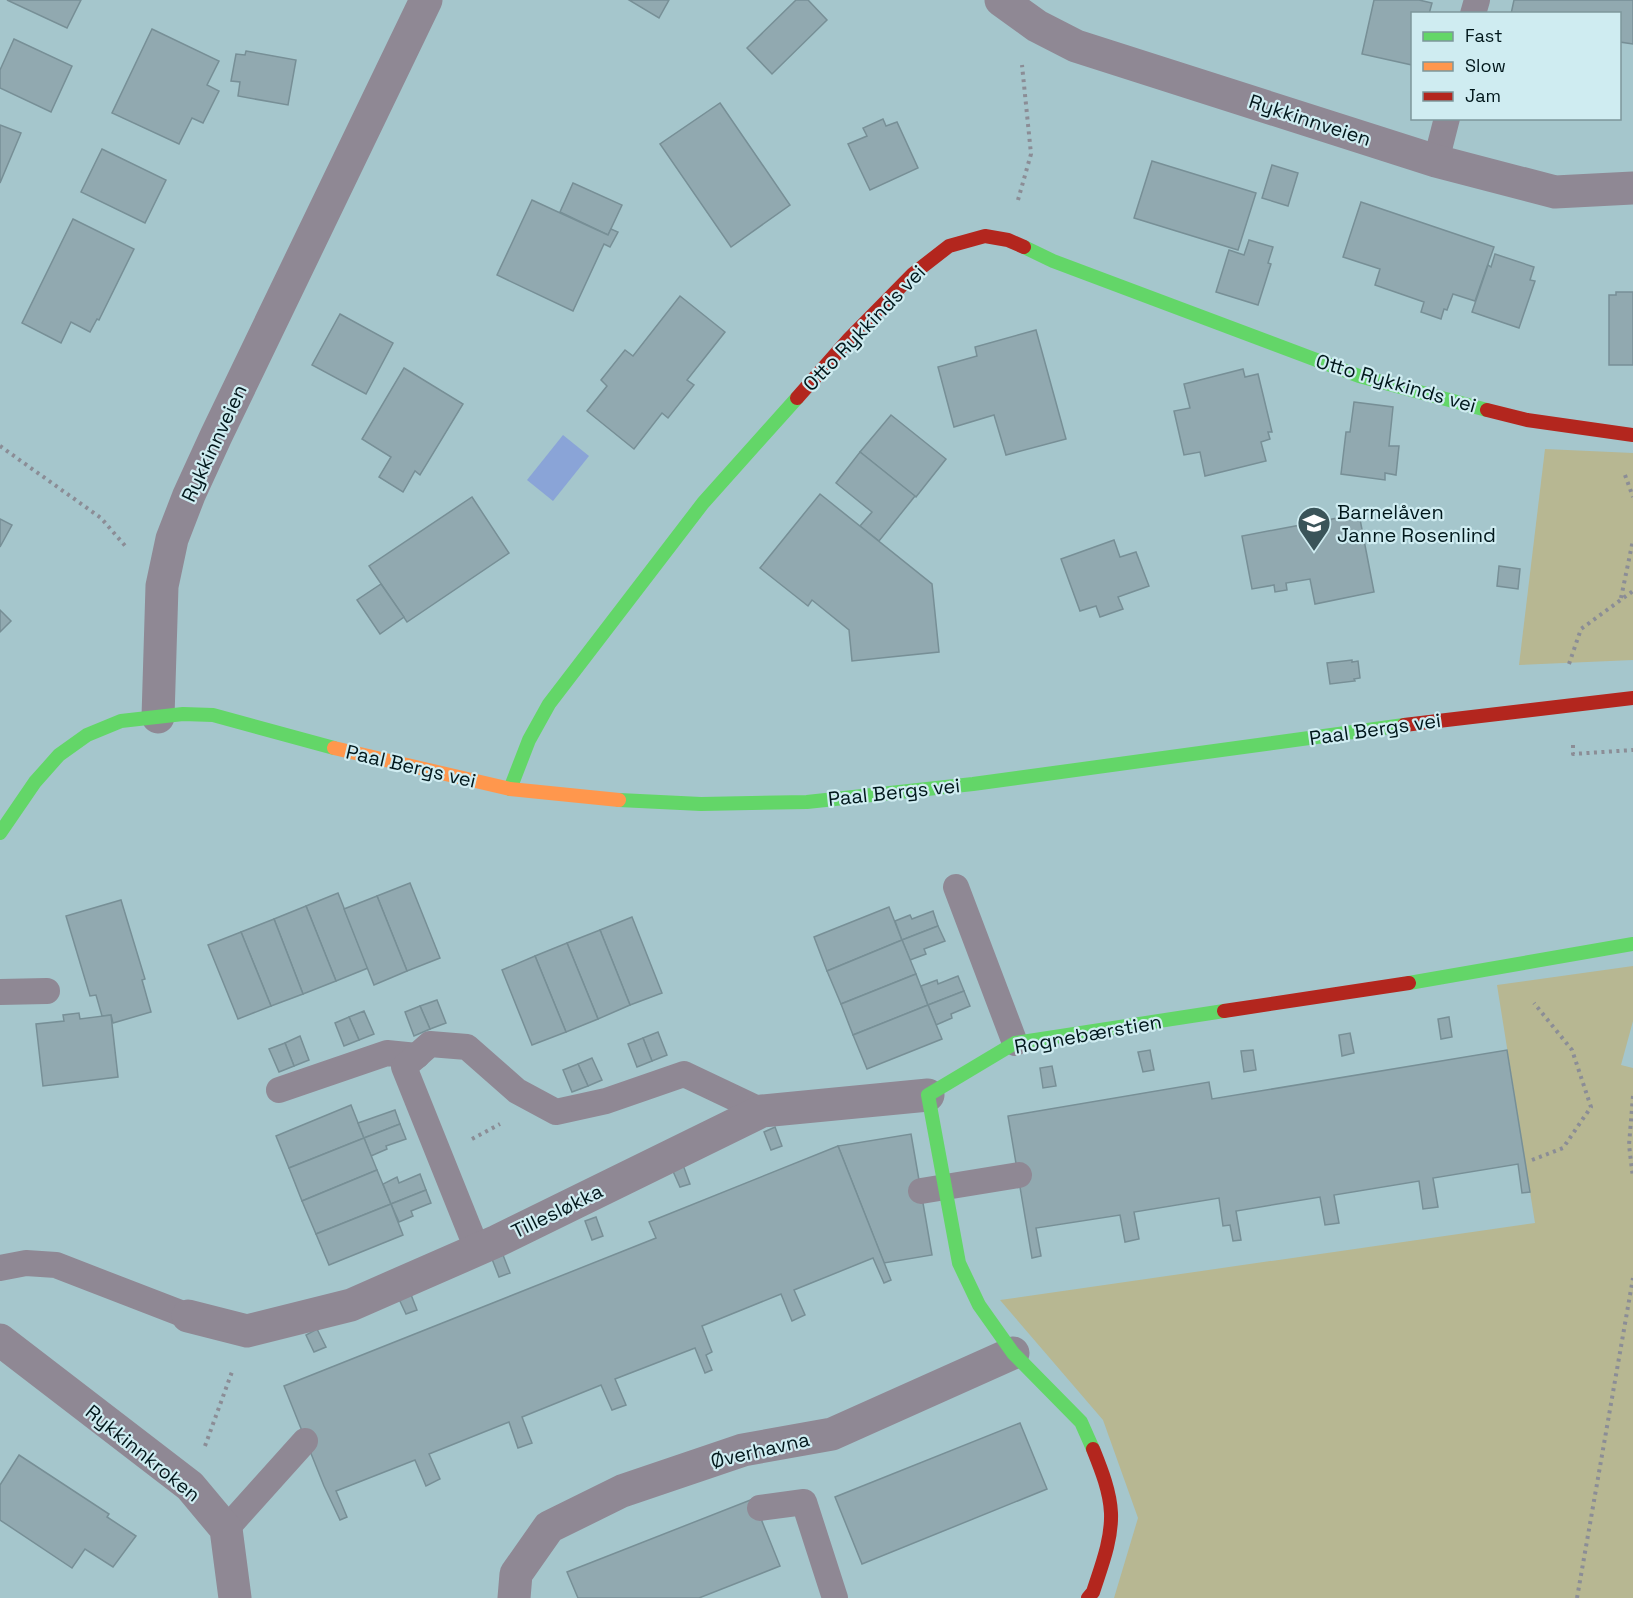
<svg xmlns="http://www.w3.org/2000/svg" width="1633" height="1598" viewBox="0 0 1633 1598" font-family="'Space Grotesk',sans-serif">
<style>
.green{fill:#b7b792}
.water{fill:#8aa4d7}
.building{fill:#91a9b0;stroke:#778f96;stroke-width:1.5}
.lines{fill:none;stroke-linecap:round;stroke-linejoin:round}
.path{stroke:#8b8d96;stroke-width:4;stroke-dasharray:3 4.5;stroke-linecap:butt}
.lane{stroke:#8f8894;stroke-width:26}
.street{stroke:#8f8894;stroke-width:33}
.fast{stroke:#63d668;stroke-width:14}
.slow{stroke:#ff974d;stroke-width:14}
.jam{stroke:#b3261e;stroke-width:14}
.labels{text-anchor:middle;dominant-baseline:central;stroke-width:4.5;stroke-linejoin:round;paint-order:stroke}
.street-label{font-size:20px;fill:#01171b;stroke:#cfecf1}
.poi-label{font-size:20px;fill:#01171b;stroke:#cfecf1;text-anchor:start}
</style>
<rect width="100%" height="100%" fill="#a5c6cc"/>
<g class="green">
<path d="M1545,449L1633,453V660L1519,665Z"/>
<path d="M1633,966V1021L1621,1065L1633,1068V1598H1114L1138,1518L1103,1420L1000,1300L1535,1223L1497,985Z"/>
</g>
<path class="water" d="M563,435L589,456L553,501L527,480Z"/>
<g class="building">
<path d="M7,0H81L67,28Z"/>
<path d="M629,0H669L659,18Z"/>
<path d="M796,0H808L827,20L772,74L747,48Z"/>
<path d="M1374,0H1419L1432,3L1429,14H1412V65L1362,54Z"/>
<path d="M1514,0H1633V44L1620,42V14H1511Z"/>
<path d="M152,29L219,61L207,85L219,91L203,123L192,118L179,144L112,113Z"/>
<path d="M14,39L72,66L51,112L0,88V70Z"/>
<path d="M246,51L296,60L288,105L238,96L240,82L231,81L236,54L245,55Z"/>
<path d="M720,103L790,205L731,247L660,144Z"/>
<path d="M883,119L886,126L897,122L918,168L870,190L848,144L867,136L863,128Z"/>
<path d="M0,125L21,133L0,183Z"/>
<path d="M102,149L166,180L145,223L81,192Z"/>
<path d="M1152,161L1256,193L1238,250L1134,218Z"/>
<path d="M1272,165L1298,173L1288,206L1262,198Z"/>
<path d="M573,183L622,205L608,235L560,212Z"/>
<path d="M532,200L608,235L611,229L618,232L610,247L604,244L573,311L497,275Z"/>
<path d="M1361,202L1494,247L1475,301L1453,294L1447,310L1444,309L1441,319L1421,312L1424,302L1375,285L1380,269L1343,257Z"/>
<path d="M73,219L134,249L99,320L97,319L90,332L71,322L61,343L22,323Z"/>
<path d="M1249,240L1273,247L1268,263L1271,264L1258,305L1216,292L1229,250L1244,255Z"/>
<path d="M1495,254L1534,267L1530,280L1535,281L1519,328L1472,312L1488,265L1491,267Z"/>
<path d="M1616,292H1633V365H1609V295H1616Z"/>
<path d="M680,296L725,332L687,380L694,385L668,418L662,413L634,449L587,411L607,386L601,380L625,350L633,356Z"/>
<path d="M340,314L393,343L366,394L312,365Z"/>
<path d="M1036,330L1066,439L1006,455L994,415L954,427L938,367L977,356L975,347Z"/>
<path d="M404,368L463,404L420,475L415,471L403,492L379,477L391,457L362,439Z"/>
<path d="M1243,369L1245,377L1258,374L1272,432H1268L1270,439L1261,442L1266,461L1205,476L1200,452L1184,455L1174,411L1190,408L1184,384Z"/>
<path d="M1354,402L1393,407L1389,446H1399L1396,475L1385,473V480L1341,474L1346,432H1350Z"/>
<path d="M891,415L946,459L916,497L860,452Z"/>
<path d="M860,452L915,496L879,541L860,526L872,512L836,483Z"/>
<path d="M820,494L932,584L939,652L852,661L849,630L812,600L808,606L760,568Z"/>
<path d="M472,497L509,553L407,622L369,566Z"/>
<path d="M1359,514L1374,592L1315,604L1310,579L1286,583L1287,590L1275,592L1274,585L1252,589L1242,536Z"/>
<path d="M0,519L12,525L0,547Z"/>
<path d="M1114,540L1120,557L1136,552L1149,586L1118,597L1123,609L1100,617L1096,606L1080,611L1061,559Z"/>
<path d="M1499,566L1520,569L1518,589L1497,586Z"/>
<path d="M381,584L404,617L380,634L357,600Z"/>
<path d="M0,610L11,621L0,632Z"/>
<path d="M1352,660V662L1358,661L1360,678L1354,679L1355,681L1330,684L1327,663Z"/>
<path d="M410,883L440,958L407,971L377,896Z"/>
<path d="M338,893L368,968L336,981L306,906Z"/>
<path d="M377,896L407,971L374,985L344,909Z"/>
<path d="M121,900L145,979L142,980L151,1012L113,1023L111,1015L102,1016L96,995L90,996L66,916Z"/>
<path d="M306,906L336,981L303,994L274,919Z"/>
<path d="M889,907L902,940L827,971L814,937Z"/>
<path d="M933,911L938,926L902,940L895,921L910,915L912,919Z"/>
<path d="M632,917L662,993L630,1005L600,930Z"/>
<path d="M274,919L303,994L271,1006L241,932Z"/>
<path d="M938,926L945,941L924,949L926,954L910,960L902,940Z"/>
<path d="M600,930L630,1005L598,1019L567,943Z"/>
<path d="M241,932L271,1006L238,1019L208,945Z"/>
<path d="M902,940L916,974L841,1004L827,971Z"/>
<path d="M567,943L598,1019L566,1032L535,956Z"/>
<path d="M535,956L566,1032L532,1045L502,970Z"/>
<path d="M916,974L928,1005L853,1035L841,1004Z"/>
<path d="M958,976L964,991L928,1005L921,986L937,980L938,984Z"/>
<path d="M964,991L970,1006L951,1014L952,1018L936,1025L928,1005Z"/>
<path d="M437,1000L446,1023L430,1029L420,1006Z"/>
<path d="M928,1005L942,1039L867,1069L853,1035Z"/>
<path d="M420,1006L430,1029L414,1036L405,1012Z"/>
<path d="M364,1011L374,1034L359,1040L349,1017Z"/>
<path d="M79,1013L80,1019L111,1015L118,1077L43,1086L36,1024L64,1021L63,1015Z"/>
<path d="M349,1017L359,1040L344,1046L335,1023Z"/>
<path d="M1449,1017L1452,1037L1441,1039L1438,1019Z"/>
<path d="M658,1032L667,1055L652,1061L643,1038Z"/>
<path d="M1350,1033L1354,1053L1342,1056L1339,1035Z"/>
<path d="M300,1036L309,1060L294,1066L285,1043Z"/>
<path d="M643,1038L652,1061L637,1067L628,1044Z"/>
<path d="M285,1043L294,1066L279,1072L269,1049Z"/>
<path d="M1150,1050L1154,1070L1143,1072L1138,1052Z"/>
<path d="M1253,1050L1256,1070L1244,1072L1241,1051Z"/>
<path d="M1507,1050L1530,1192L1522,1193L1518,1164L1433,1178L1438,1207L1423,1209L1419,1181L1334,1195L1339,1223L1325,1225L1320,1197L1236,1211L1241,1240L1233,1241L1230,1225L1223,1226L1219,1198L1134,1212L1139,1239L1125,1242L1120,1215L1036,1228L1041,1256L1032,1258L1008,1116L1209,1082L1212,1099Z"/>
<path d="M592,1058L602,1080L588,1086L578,1064Z"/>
<path d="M578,1064L588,1086L572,1092L563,1070Z"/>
<path d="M1052,1066L1056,1086L1043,1088L1040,1068Z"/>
<path d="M351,1105L364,1138L289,1168L276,1136Z"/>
<path d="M395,1110L400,1124L364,1138L358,1123Z"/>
<path d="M400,1124L406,1139L386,1146L387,1149L371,1156L364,1138Z"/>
<path d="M775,1127L782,1146L771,1150L764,1132Z"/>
<path d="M911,1134L932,1255L884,1263L838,1146Z"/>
<path d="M364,1138L377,1170L302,1201L289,1168Z"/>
<path d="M838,1146L891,1280L884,1283L873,1258L794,1290L805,1315L792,1321L781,1294L702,1326L712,1352L706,1355L712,1370L705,1373L695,1348L615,1379L626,1405L612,1410L601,1385L522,1417L532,1443L518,1448L509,1422L429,1454L440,1479L426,1486L415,1460L336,1491L347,1517L340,1520L324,1486L284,1386L656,1238L649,1222Z"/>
<path d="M683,1165L690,1184L680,1187L672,1169Z"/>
<path d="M377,1170L391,1204L316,1234L302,1201Z"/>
<path d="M420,1174L426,1190L391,1204L383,1184L397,1177L399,1183Z"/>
<path d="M426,1190L431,1203L411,1211L413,1216L399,1222L391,1204Z"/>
<path d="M391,1204L403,1235L329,1265L316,1234Z"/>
<path d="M596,1217L603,1236L592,1240L585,1221Z"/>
<path d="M503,1255L510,1273L499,1277L492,1259Z"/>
<path d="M410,1292L417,1310L406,1314L398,1297Z"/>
<path d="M317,1329L326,1347L314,1352L306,1335Z"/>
<path d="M1020,1423L1047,1489L862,1564L835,1497Z"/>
<path d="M19,1455L109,1514L107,1517L136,1536L113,1567L85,1549L72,1568L0,1520V1485Z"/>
<path d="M753,1499L780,1566L699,1598H578L567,1572Z"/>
</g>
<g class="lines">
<g class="path">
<path d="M1018,200L1031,154L1022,65"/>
<path d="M0,446L101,518L127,548"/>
<path d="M1625,475L1633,497"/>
<path d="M1621,598L1633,540"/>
<path d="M1569,664L1581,629L1633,591"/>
<path d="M1573,745V754L1633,750"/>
<path d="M1633,1096L1629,1145L1633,1178"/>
<path d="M472,1139L500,1124"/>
<path d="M1532,1160L1563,1148L1591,1107L1572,1050L1534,1003"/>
<path d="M205,1446L233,1369"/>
<path d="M1577,1598L1633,1278"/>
</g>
<g class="lane">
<path d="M1473,14L1477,0"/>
<path d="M1436,161L1447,118"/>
<path d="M956,887L1015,1043"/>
<path d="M0,992L47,991"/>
<path d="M279,1090L387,1053L417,1056"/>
<path d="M921,1191L1019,1175"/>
<path d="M477,1249L404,1067L430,1044L467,1047L517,1091L556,1112L606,1101L684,1074L762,1111"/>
<path d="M0,1268L26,1263L56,1265L188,1316"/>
<path d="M760,1508L804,1502L835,1598"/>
<path d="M226,1529L305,1441"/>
</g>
<g class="street">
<path d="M1001,0L1037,26L1076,46L1436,161L1555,192L1633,188"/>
<path d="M158,717L162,586L172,539L189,495L216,436L426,0"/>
<path d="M188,1316L247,1331L351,1305L497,1241L762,1111L928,1095"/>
<path d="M0,1340L190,1486L226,1529L235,1598"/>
<path d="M514,1598L516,1574L549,1527L622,1491L743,1450L832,1434L1013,1353"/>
</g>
<g class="fast">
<path d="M1024,247L1053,261L1359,376L1487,410"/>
<path d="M510,789L529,740L549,704L703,503L797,398"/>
<path d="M619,800L701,804L807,802L973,784L1404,725"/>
<path d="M0,833L35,782L59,755L87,735L121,721L183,714L213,715L334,748"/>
<path d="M1409,983L1633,944"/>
<path d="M1093,1449L1081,1422L1013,1353L979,1305L959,1263L928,1095L1015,1043L1224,1011"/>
</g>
<path class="slow" d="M334,748L510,789L619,800"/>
<g class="jam">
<path d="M797,398L849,339L913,274L949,246L985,236L1008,240L1024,247"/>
<path d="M1487,410L1527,420L1633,435"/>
<path d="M1404,725L1633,698"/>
<path d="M1224,1011L1409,983"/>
<path d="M1088,1598L1093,1592C1101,1567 1112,1540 1111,1513C1110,1491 1101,1469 1093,1449"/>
</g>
</g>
<defs>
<symbol id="school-pin" viewBox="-11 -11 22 30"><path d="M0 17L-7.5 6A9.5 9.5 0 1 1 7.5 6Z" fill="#3a5459" stroke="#cfecf1"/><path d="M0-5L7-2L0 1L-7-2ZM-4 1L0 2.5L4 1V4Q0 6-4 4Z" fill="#fff"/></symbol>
</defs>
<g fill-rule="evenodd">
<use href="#school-pin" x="1295" y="504" width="38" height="52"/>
</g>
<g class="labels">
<g class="street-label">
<text transform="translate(1310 120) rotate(18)">Rykkinnveien</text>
<text transform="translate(864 328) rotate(-46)">Otto Rykkinds vei</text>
<text transform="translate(1396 383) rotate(16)">Otto Rykkinds vei</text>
<text transform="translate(214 443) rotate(-65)">Rykkinnveien</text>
<text transform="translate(1375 729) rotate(-8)">Paal Bergs vei</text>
<text transform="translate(411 766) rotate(13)">Paal Bergs vei</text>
<text transform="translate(894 792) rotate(-6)">Paal Bergs vei</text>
<text transform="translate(1088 1034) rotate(-10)">Rognebærstien</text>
<text transform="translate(557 1211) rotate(-26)">Tillesløkka</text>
<text transform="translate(760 1450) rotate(-13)">Øverhavna</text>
<text transform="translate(143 1453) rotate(39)">Rykkinnkroken</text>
</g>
<g class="poi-label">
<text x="1337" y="512">Barnelåven<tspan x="1337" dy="23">Janne Rosenlind</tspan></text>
</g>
</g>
<rect x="1411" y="12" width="210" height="108" fill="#cfecf1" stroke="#7d979b" stroke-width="1.5"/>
<rect x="1423" y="32" width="30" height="9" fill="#63d668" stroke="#7d979b" stroke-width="1.5"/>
<text x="1465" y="42" font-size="18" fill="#01171b">Fast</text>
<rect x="1423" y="62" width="30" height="9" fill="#ff974d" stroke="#7d979b" stroke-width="1.5"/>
<text x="1465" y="72" font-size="18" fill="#01171b">Slow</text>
<rect x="1423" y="92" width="30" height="9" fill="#b3261e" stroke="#7d979b" stroke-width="1.5"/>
<text x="1465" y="102" font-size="18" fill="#01171b">Jam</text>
</svg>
